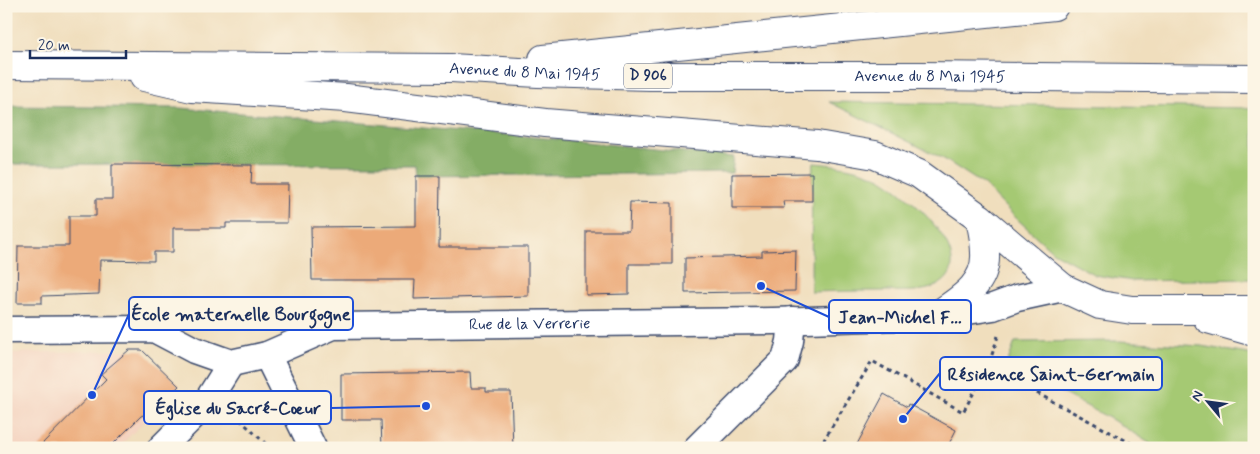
<svg xmlns="http://www.w3.org/2000/svg" width="1260" height="454" viewBox="0 0 1260 454" font-family="Mynerve,sans-serif">
<style>
.built{fill:#f4d3c0}
.green{fill:#a5c973;stroke:#607c68}
.forest{fill:#84ad65;stroke:#506e62}
.building{fill:#ecaa79}
.lines{fill:none;stroke-linecap:round;stroke-linejoin:round}
.minor-casing{stroke:#3b496c;stroke-width:29}
.tertiary-casing{stroke:#3b496c;stroke-width:30}
.primary-casing{stroke:#3b496c;stroke-width:30}
.path{stroke:#3b496c;stroke-width:3;stroke-dasharray:4 4;stroke-linecap:butt}
.minor{stroke:#fff;stroke-width:26}
.tertiary{stroke:#fff;stroke-width:28}
.primary{stroke:#fff;stroke-width:28}
.labels{text-anchor:middle;dominant-baseline:central;stroke-width:4;stroke-linejoin:round;paint-order:stroke}
.shield{fill:#fcf5e5;stroke:#5e6a86;stroke-width:1}
.shield-label{font-size:15px;font-weight:bold;fill:#1b2f5e}
.street-label{font-size:16px;fill:#1b2f5e;stroke:#fcf5e5}
.leader{fill:none;stroke:#1d4ed8;stroke-width:2}
.callout-dot{fill:#1d4ed8;stroke:#fcf5e5;stroke-width:2}
.callout{fill:#fcf5e5;stroke:#1d4ed8;stroke-width:2}
.callout-label{font-size:18px;text-anchor:middle;font-weight:bold;fill:#1b2f5e}
</style>
<rect width="100%" height="100%" fill="#fcf5e5"/>
<filter id="ink" filterUnits="userSpaceOnUse"><feTurbulence type="fractalNoise" baseFrequency=".02" numOctaves="2"/><feDisplacementMap in="SourceGraphic" scale="10" xChannelSelector="R" yChannelSelector="G"/><feConvolveMatrix kernelMatrix="1 2 1 2 8 2 1 2 1" color-interpolation-filters="sRGB"/></filter>
<filter id="wash" filterUnits="userSpaceOnUse"><feTurbulence type="fractalNoise" baseFrequency=".0096" numOctaves="4" result="noise"/><feDisplacementMap in="SourceGraphic" scale="20" xChannelSelector="R" yChannelSelector="G"/><feGaussianBlur stdDeviation="1.12" result="paint"/><feColorMatrix in="noise" values="0 0 0 0 0 0 0 0 0 0 0 0 0 0 0 0 0 1.4 0 .05"/><feComposite in="paint" operator="in"/></filter>
<g filter="url(#wash)">
<rect width="100%" height="100%" fill="#f0debd"/>
<path class="built" d="M142,350L179,386L118,448H6V353Z"/>
<g class="green">
<path d="M829,102L1254,108V279L1133,281L1095,275L1053,252L1015,217L984,185L944,159Z"/>
<path d="M814,163C837,165 860,168 880,178C906,192 986,261 936,286C922,293 902,291 887,291C862,291 836,291 811,292L812,173Z"/>
<path d="M1119,341L1201,346L1254,355V448H1157L1111,419L1007,364L1015,342Z"/>
</g>
<path class="forest" d="M6,106L180,108L545,138L734,157L732,173L416,176L415,165L6,164Z"/>
<g id="blocks">
<g class="building">
<path d="M112,164L252,165L251,184H288L287,223H226V228H173V252H154V261L100,260L99,294L42,296V303H17L18,246H69V216H96V199H112Z"/>
<path d="M812,173V201H783L784,208H732V174Z"/>
<path d="M416,176H440L439,247H528V296L414,299L415,280H312L311,227L416,226Z"/>
<path d="M630,202L672,203V264H629V294L586,295V231H629Z"/>
<path d="M796,250L795,291L685,293V258L762,256V251Z"/>
<path d="M129,350H142L179,386L153,411L141,416L109,448H38L106,379L101,374Z"/>
<path d="M470,372L471,388H486V392H511L513,448H382L381,420H341V374Z"/>
<path d="M884,394L907,407L908,404L956,430L947,448H855Z"/>
</g>
</g>
</g>
<g filter="url(#ink)">
<use href="#blocks" fill-opacity="0" stroke="#3b496c" stroke-width="1"/>
<g class="lines">
<defs>
<g id="minor">
<path id="s1" d="M6,330L154,329L194,350L231,363L267,355L333,326L773,321L936,316L993,307L1017,298L1063,288"/>
<path d="M267,355L313,448"/>
<path d="M161,448L206,403L231,363"/>
<path d="M697,448L785,360L790,341L792,320"/>
</g>
<g id="tertiary">
<path d="M1063,288L1100,305L1132,310H1254"/>
<path d="M1208,319L1254,332"/>
</g>
<g id="primary">
<path d="M543,59L1054,6"/>
<path id="s2" d="M6,65L451,68L538,73L650,76H921L1254,79"/>
<path d="M144,77L192,88L346,98L545,123L817,145L875,155L919,174L980,218L1063,288"/>
<path d="M936,316C959,300 987,285 985,253C985,241 982,229 980,218"/>
</g>
</defs>
<use href="#minor" class="minor-casing"/>
<use href="#tertiary" class="tertiary-casing"/>
<use href="#primary" class="primary-casing"/>
<g class="path">
<path d="M998,336L988,367L1140,448"/>
<path d="M234,414L270,448"/>
<path d="M819,448L872,361L963,412L988,367"/>
</g>
<use href="#minor" class="minor"/>
<use href="#tertiary" class="tertiary"/>
<use href="#primary" class="primary"/>
</g>
</g>
<g class="labels">
<rect class="shield" x="624" y="63.5" width="48" height="25" rx="4"/>
<g class="shield-label">
<text x="648" y="76">D 906</text>
</g>
<g class="street-label">
<text stroke="none"><textPath href="#s2" startOffset="519">Avenue du 8 Mai 1945</textPath></text>
<text stroke="none"><textPath href="#s2" startOffset="924">Avenue du 8 Mai 1945</textPath></text>
<text stroke="none"><textPath href="#s1" startOffset="538">Rue de la Verrerie</textPath></text>
</g>
</g>
<path class="leader" d="M92 395L129 314M761 286L829 317M903 419L940 373M426 406L331 408"/>
<g class="callout-dot">
<circle cx="92" cy="395" r="5"/>
<circle cx="761" cy="286" r="5"/>
<circle cx="903" cy="419" r="5"/>
<circle cx="426" cy="406" r="5"/>
</g>
<g class="callout">
<rect x="129" y="297" width="224" height="33" rx="5"/>
<rect x="829" y="300" width="142" height="33" rx="5"/>
<rect x="940" y="357" width="222" height="33" rx="5"/>
<rect x="144" y="391" width="187" height="33" rx="5"/>
</g>
<g class="callout-label">
<text x="241" y="320">École maternelle Bourgogne</text>
<text x="900" y="323">Jean-Michel F...</text>
<text x="1051" y="380">Résidence Saint-Germain</text>
<text x="238" y="414">Église du Sacré-Cœur</text>
</g>
<rect width="1260" height="454" fill="none" stroke="#fcf5e5" stroke-width="25"/>
<g transform="translate(1208 402) rotate(299)" stroke="#fcf5e5" stroke-width="4" paint-order="stroke">
<path d="M0-4L9 19L0 12L-9 19Z" fill="#1b2f5e"/>
<text y="-8" font-size="14" font-weight="bold" text-anchor="middle" fill="#1b2f5e">N</text>
</g>
<path d="M30 50v8h96v-8" fill="none" stroke="#1b2f5e" stroke-width="2.5"/>
<text x="38" y="50" font-size="15" fill="#1b2f5e" stroke="#fcf5e5" stroke-width="4" paint-order="stroke">20 m</text>
</svg>
